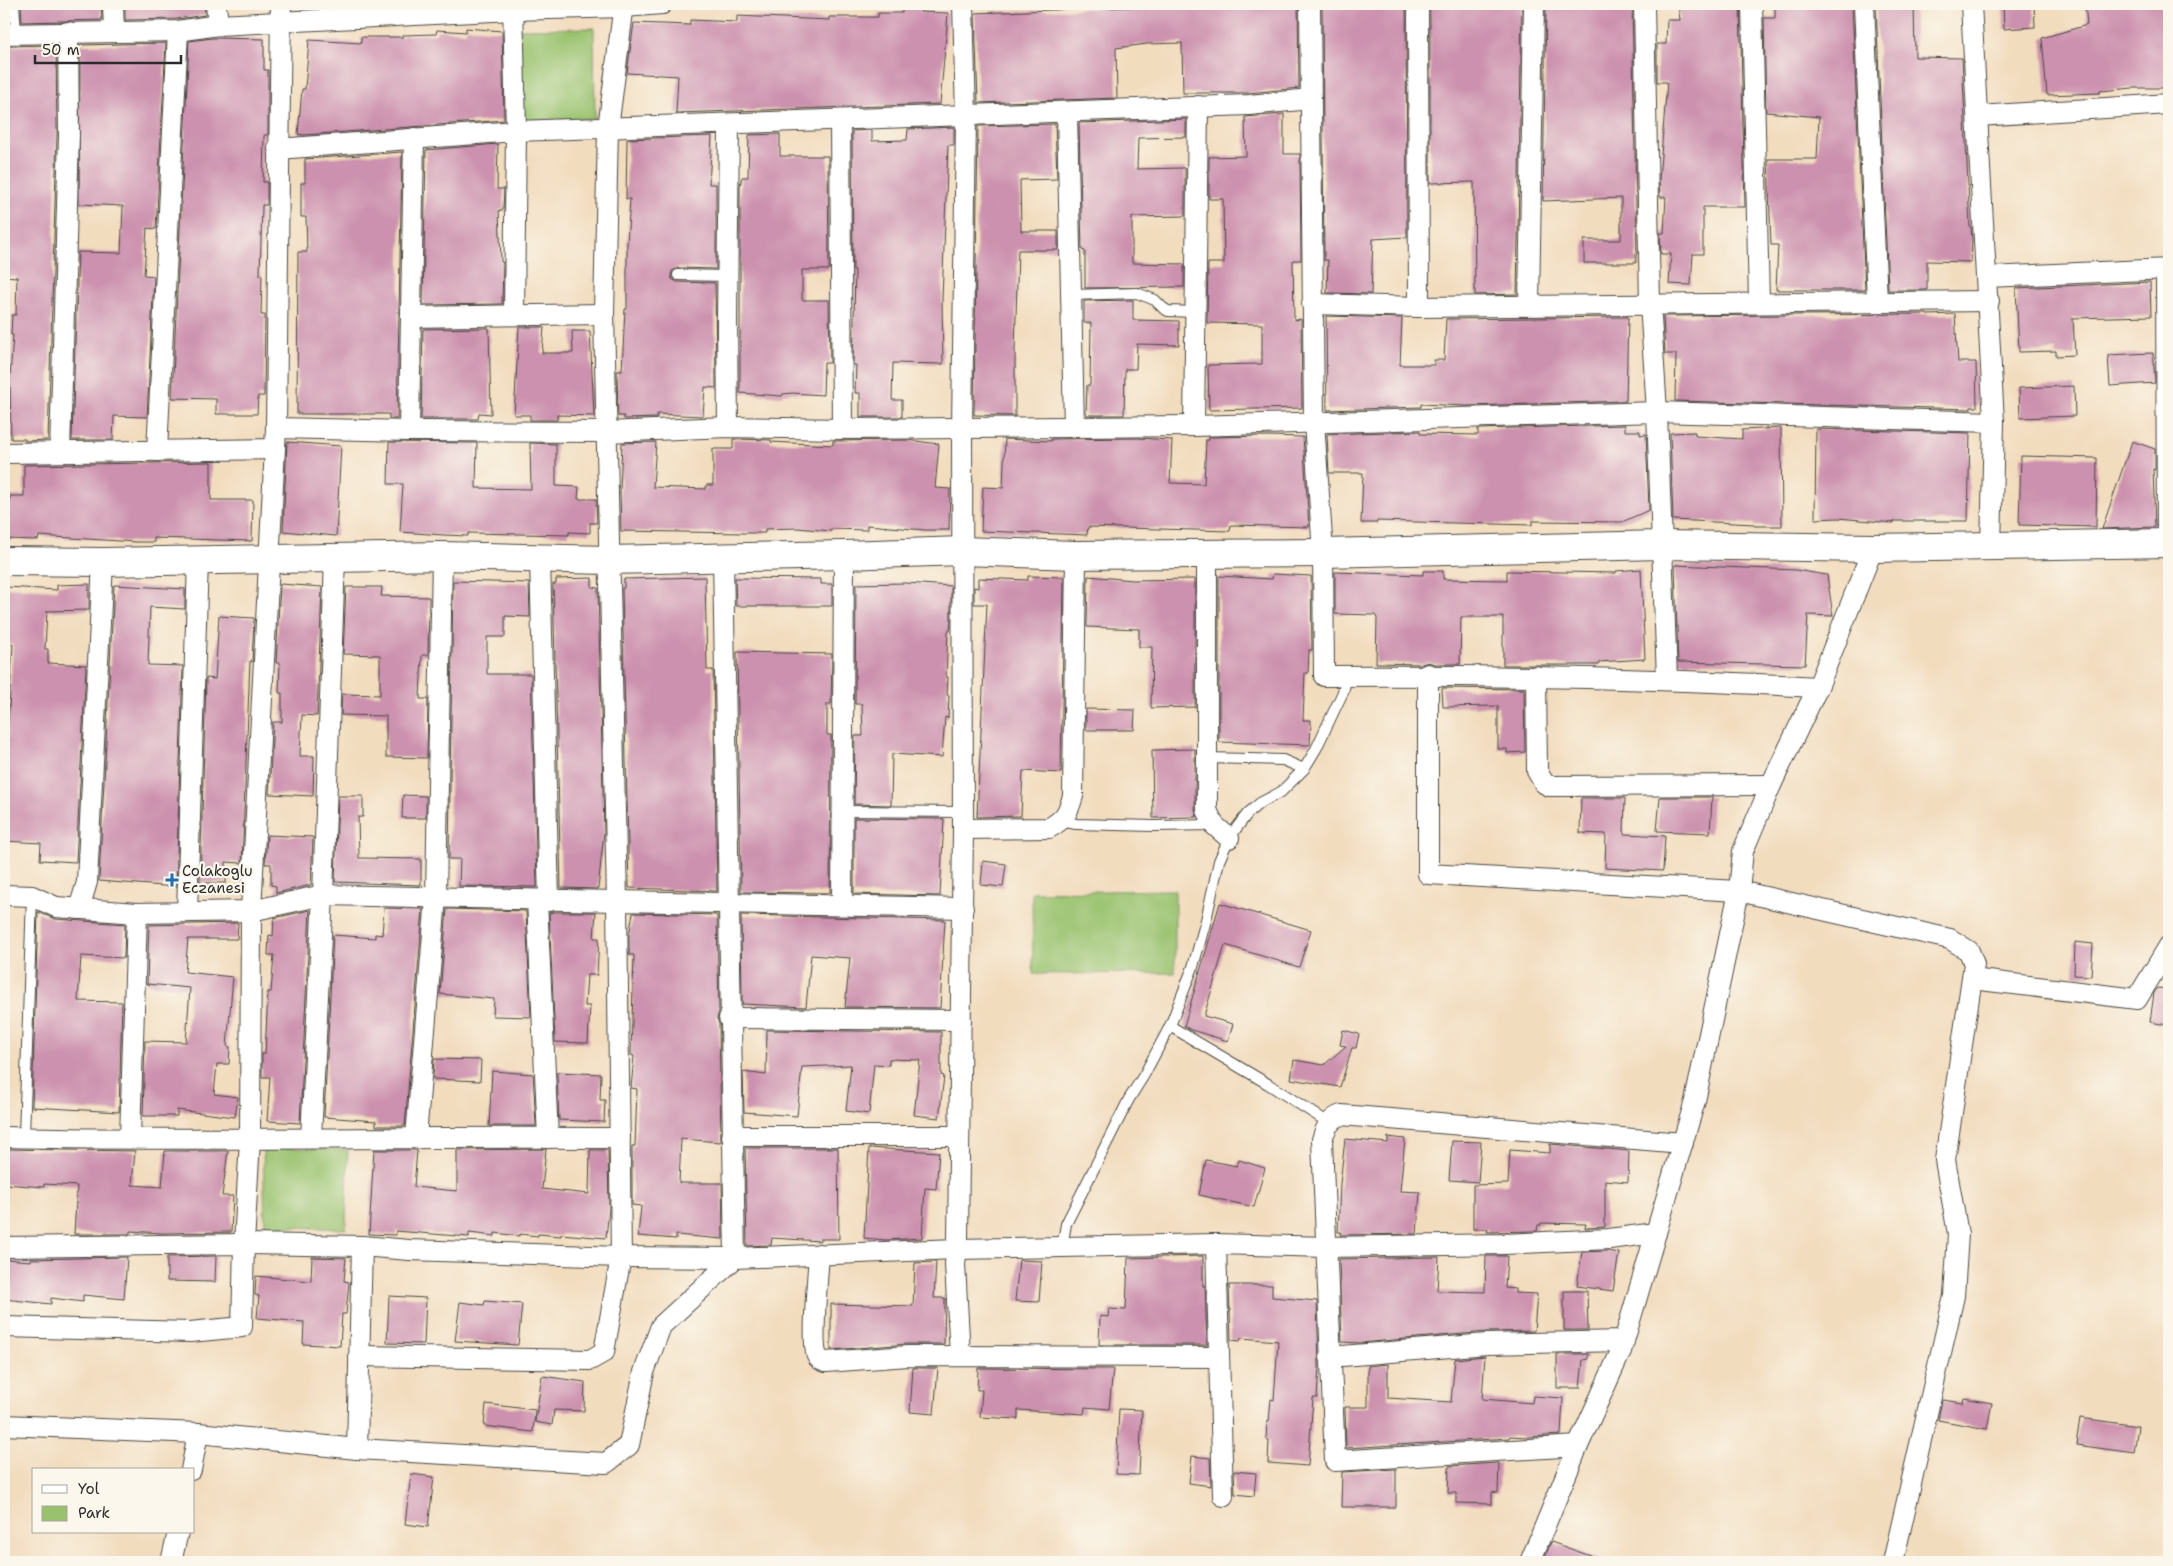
<svg xmlns="http://www.w3.org/2000/svg" width="2173" height="1566" viewBox="0 0 2173 1566" font-family="'Shantell Sans',sans-serif">
<style>
.green{fill:#99c26e;stroke:#62764c}
.building{fill:#cc91ae}
.lines{fill:none;stroke-linecap:round;stroke-linejoin:round}
.lane-casing{stroke:#494641;stroke-width:12}
.street-casing{stroke:#494641;stroke-width:22}
.secondary-casing{stroke:#494641;stroke-width:30}
.lane{stroke:#fff;stroke-width:10}
.street{stroke:#fff;stroke-width:20}
.secondary{stroke:#fff;stroke-width:28}
.poi-dot{fill:#1f6fb2;stroke:#fbf7ec;stroke-width:2}
.labels{text-anchor:middle;dominant-baseline:central;stroke-width:4.5;stroke-linejoin:round;paint-order:stroke}
.poi-label{font-size:15px;fill:#2b2b2b;stroke:#fbf7ec;text-anchor:start}
</style>
<rect width="100%" height="100%" fill="#fbf7ec"/>
<filter id="ink" filterUnits="userSpaceOnUse"><feTurbulence type="fractalNoise" baseFrequency=".02" numOctaves="2"/><feDisplacementMap in="SourceGraphic" scale="10" xChannelSelector="R" yChannelSelector="G"/><feConvolveMatrix kernelMatrix="1 2 1 2 8 2 1 2 1" color-interpolation-filters="sRGB"/></filter>
<filter id="wash" filterUnits="userSpaceOnUse"><feTurbulence type="fractalNoise" baseFrequency=".0096" numOctaves="4" result="noise"/><feDisplacementMap in="SourceGraphic" scale="20" xChannelSelector="R" yChannelSelector="G"/><feGaussianBlur stdDeviation="1.12" result="paint"/><feColorMatrix in="noise" values="0 0 0 0 0 0 0 0 0 0 0 0 0 0 0 0 0 1.4 0 .05"/><feComposite in="paint" operator="in"/></filter>
<g filter="url(#wash)">
<rect width="100%" height="100%" fill="#f2dcbe"/>
<g class="green">
<path d="M594,28L595,119L521,120L520,29Z"/>
<path d="M1175,890V973L1033,974L1032,892Z"/>
<path d="M263,1147L348,1150L346,1229L265,1226Z"/>
</g>
<g id="blocks">
<g class="building">
<path d="M4,4H7L8,22H4Z"/>
<path d="M21,4H101L102,20L22,22Z"/>
<path d="M125,4H204L205,15L177,19L125,20Z"/>
<path d="M1255,4H1298L1299,88L1248,93H1183L1182,43L1147,44L1116,48L1117,98L978,103L975,13L1129,7L1255,6Z"/>
<path d="M1322,4H1406L1407,237L1373,239L1371,294L1327,293L1328,260H1324Z"/>
<path d="M1430,4H1522L1517,294L1475,295L1474,182L1430,183Z"/>
<path d="M1546,4H1632L1637,254H1636V263H1584V240H1621V198L1543,201Z"/>
<path d="M1678,4H1740L1745,207H1703V254H1693L1691,285L1669,284L1671,254H1661L1660,233H1664L1666,197H1660L1659,180L1667,82H1657V44H1666L1667,20H1680Z"/>
<path d="M1775,4H1852L1865,290H1776L1778,245H1771L1768,159H1817L1819,117L1766,112L1764,18H1775Z"/>
<path d="M1876,4H1914L1915,57L1962,58L1970,227H1971L1972,240L1971,262L1927,261V290H1888Z"/>
<path d="M2003,4H2034L2035,27L2004,29Z"/>
<path d="M2085,4H2169V88H2133L2100,91V93L2047,95L2042,38L2087,25Z"/>
<path d="M902,7L921,9L920,12L948,13L940,104L676,113L678,76L627,73L634,23L690,25V20L737,22V16L829,20V17H878V13H902Z"/>
<path d="M466,28L502,31L504,120L304,135L298,134L302,89H305L309,40L361,43V37H403V35L436,34L437,30L466,32Z"/>
<path d="M212,38L264,39V70H268V135H264L263,182H267V205H262L260,275H262L261,315H265L264,396H258L257,414H216V399L172,398L189,41Z"/>
<path d="M166,43L156,229L147,228L144,275L154,276L147,417L114,416L113,440H72L78,252L121,253L123,206L79,204L80,45Z"/>
<path d="M56,45L57,135L48,440L25,441V439H11L10,378L13,335H11L12,315H16L17,277L4,276V46Z"/>
<path d="M1284,114V154H1300L1301,260H1293L1294,320L1301,319L1302,408L1209,410L1208,365L1262,364V324L1207,323L1208,263H1224L1223,199H1209V157L1246,156L1245,117Z"/>
<path d="M1186,119V137L1138,138L1137,169L1185,168V216L1132,217V263L1184,264V287L1085,288V251L1082,250L1079,123Z"/>
<path d="M1055,124L1057,179L1020,180L1021,231H1058V250H1018L1015,350V416L974,415L978,126Z"/>
<path d="M954,127V145H948L942,299L943,364L893,363L892,400H902V417H860V393H855L856,365H853L855,270H853L852,131L872,130V141L907,140L908,129Z"/>
<path d="M780,134V156H828L829,270H802V300H829L830,363H824L823,395L792,393L783,394L782,396L740,393V185L742,177H748L749,135Z"/>
<path d="M712,136L709,184H716V269L678,268L672,271L671,275L672,279L677,282L715,283L716,388L705,387L703,416L657,414V418L624,419V416H618L617,371H622L625,309H627V244L630,199H626L627,139Z"/>
<path d="M498,144L497,189H504L503,210H499L501,262H503L502,304L423,305L426,150Z"/>
<path d="M402,152L397,419H389V414H297L298,252H307L306,217H301V183H305V159Z"/>
<path d="M2150,282L2151,316L2073,318L2075,355L2056,356V351L2019,352L2016,288Z"/>
<path d="M1133,300V320L1179,321V345L1137,344L1136,369H1125L1124,415H1086L1087,385H1090L1091,323H1084V301Z"/>
<path d="M1927,314V315L1955,314L1958,362H1976L1977,407H1971V409L1675,401L1676,354H1665L1663,316Z"/>
<path d="M1326,316L1402,318L1400,365H1434V360H1444L1446,319L1628,317L1626,401L1467,406L1421,404V407L1327,410Z"/>
<path d="M519,327H544L542,353H573L572,331H590L594,416L557,415V420H530V415H514Z"/>
<path d="M489,328L491,414L479,413L478,419H421L423,329Z"/>
<path d="M2153,353L2155,383L2110,386L2108,355Z"/>
<path d="M2074,386L2075,416L2020,418L2019,388Z"/>
<path d="M1625,425V431H1640V435L1646,434L1649,510L1622,522L1532,521V525L1377,521V523H1361L1363,473H1329L1327,434L1420,431V434L1478,435V429Z"/>
<path d="M1781,428L1782,526H1754V524L1673,520L1670,433L1695,432V436L1742,439V430Z"/>
<path d="M1816,429L1970,433L1968,521H1894V523L1838,518L1815,519Z"/>
<path d="M1268,436L1303,437L1309,527L1231,525L1230,531L1088,527L1087,535L981,531L983,487L1003,488L1005,439L1051,441V439L1138,438L1172,440L1170,483L1204,484L1206,440H1209V437Z"/>
<path d="M733,439L771,440V442L833,445V441L907,440L939,444L935,488L950,489L949,530H925L867,525V530L831,529V531L797,528L765,529V533H743L621,531L620,492L622,443L656,442L653,487L706,489V485H713V449H733Z"/>
<path d="M2132,441L2155,449V470L2153,469L2155,527L2102,529Z"/>
<path d="M287,442L341,446L336,536L283,531Z"/>
<path d="M389,442L477,443L476,488L531,489L530,443L556,444V486L579,487L578,499H596L597,523H590V533L569,532V535L468,533V536L444,535L400,532L403,484H388Z"/>
<path d="M2021,456L2097,458L2096,527L2019,525Z"/>
<path d="M211,462V500H253L252,541L154,538V542H136L39,536L38,540L4,539V499H10V496H24V465Z"/>
<path d="M1675,565L1795,570L1827,575L1833,616L1808,615L1805,665L1678,662Z"/>
<path d="M1641,569L1645,659L1599,662V665H1503V617H1461L1460,664H1434L1428,662L1422,664L1376,663L1377,618L1375,615L1335,614V572L1423,575V571H1443V579L1507,580V571L1616,573V571Z"/>
<path d="M1273,574L1311,576L1312,650H1309L1308,673H1305L1303,720H1311L1310,745L1219,742V576L1272,579Z"/>
<path d="M1028,576L1064,577L1061,773L1023,771L1021,816L977,817L987,604H974V587L978,588V578L1028,580Z"/>
<path d="M1088,576L1133,580L1195,579V707L1151,708L1152,647H1139V629L1087,627Z"/>
<path d="M705,577L707,670H713L717,891L629,888L622,588H624V579Z"/>
<path d="M592,578V587L598,588L604,832L598,889L561,888L553,584H556V579Z"/>
<path d="M735,578L821,579V584H832V606H736Z"/>
<path d="M453,581L529,583L530,617L505,616V637H487V674H531L537,887L459,886L460,859H449Z"/>
<path d="M905,583L951,586V619L950,631H948L946,677H948L947,695L949,696L948,718L945,717L942,757L892,754L891,805L854,804L855,736H863L862,704H855L856,584Z"/>
<path d="M89,584V610L47,611L45,649H48V663L86,665L76,862L40,860L41,843L4,841L5,739H7L13,644H6V587L57,590V585Z"/>
<path d="M280,584L322,587L317,716L302,715L300,756H314L313,796L269,794L273,722H282V693H279L280,663H276Z"/>
<path d="M114,585L185,589V609L150,607L148,665L183,666L176,887L99,881Z"/>
<path d="M346,587H382L381,596L429,597L428,655H422L420,699H428L427,758L386,757V716L341,715L342,694L380,695V655L343,654Z"/>
<path d="M219,616L254,618L252,662L250,661L242,863L226,862V883H200L206,678L215,679Z"/>
<path d="M737,652L832,654L831,704H827V735H831L830,893L741,892Z"/>
<path d="M1442,688L1524,689L1525,752L1507,753V749H1498V706L1443,707Z"/>
<path d="M1086,709L1135,710L1134,730H1086Z"/>
<path d="M1195,749V810L1197,817L1153,818L1152,750Z"/>
<path d="M403,795L426,796V818H402Z"/>
<path d="M338,796H363V817H358L359,858L421,859V885L335,882Z"/>
<path d="M1660,797H1712L1710,833L1657,831Z"/>
<path d="M1581,798H1625L1624,834L1665,836L1663,871L1605,868L1606,834L1580,833Z"/>
<path d="M854,818L944,819L940,896L854,894Z"/>
<path d="M267,835L313,837L311,885L276,893V886L271,885V864H265Z"/>
<path d="M983,861L1006,864L1003,887L981,885Z"/>
<path d="M1220,903L1311,930L1299,967L1225,945L1204,1016L1233,1024L1228,1041L1191,1030L1184,1026Z"/>
<path d="M384,908L423,909L405,1126H376V1121L324,1117L333,935L375,938V934L382,935Z"/>
<path d="M447,909L526,911L531,1017L493,1016L494,999L440,994Z"/>
<path d="M310,910L300,1123L267,1121L270,1077H262V1054H265L268,992H271L274,955H268L269,935L273,936L274,918Z"/>
<path d="M38,912L55,919L125,924L124,958L81,956L78,1001L122,1002L119,1112L32,1107Z"/>
<path d="M554,912H596L594,938H599L597,975H587L585,1006H590L588,1043L555,1042L549,913Z"/>
<path d="M633,913L717,915L719,1012L717,1018L719,1024L721,1142L681,1139L679,1183H722L723,1239L676,1235V1239L638,1236L641,1206L632,1205V1146H635L637,1089L631,1088L634,1056L631,1055L634,955H629V935Z"/>
<path d="M741,915L945,920L940,1008L845,1007L850,958L811,955L806,1007L742,1004Z"/>
<path d="M238,923L237,939H188L185,972L233,977L227,1046L230,1047L229,1064H217L214,1094L238,1097L235,1117L177,1110V1116H143L145,1041L186,1042L190,988L147,984L149,925Z"/>
<path d="M2075,942L2093,944L2091,976L2074,975Z"/>
<path d="M2158,988L2169,989L2167,1025L2150,1022L2154,993Z"/>
<path d="M767,1030L941,1032V1075L944,1076L939,1118L914,1115L920,1060L889,1059V1065L874,1064L869,1114L846,1111L851,1065L802,1067L797,1116L744,1112L743,1072L766,1075Z"/>
<path d="M1343,1030L1359,1034L1356,1048H1352L1340,1087L1291,1079L1294,1060L1324,1065L1346,1046L1340,1045Z"/>
<path d="M434,1059L481,1060L480,1081L433,1079Z"/>
<path d="M492,1071L533,1074L536,1126H489Z"/>
<path d="M557,1072L601,1074L600,1100H605L604,1122L559,1120Z"/>
<path d="M1388,1137L1405,1139L1400,1191L1420,1192L1417,1234L1340,1235L1341,1232H1338L1340,1184L1345,1139L1388,1143Z"/>
<path d="M1452,1141L1481,1142L1478,1182L1449,1180Z"/>
<path d="M1550,1144L1629,1151L1628,1182L1605,1180V1227L1585,1228L1586,1224L1541,1223V1225H1538L1537,1231L1487,1232L1488,1229H1473V1185L1508,1184L1510,1150L1550,1153Z"/>
<path d="M745,1148H838L839,1239H820V1241L772,1238L771,1245L747,1246Z"/>
<path d="M869,1148L939,1152L936,1189L925,1188L922,1238L886,1240L864,1238Z"/>
<path d="M4,1149L135,1151L132,1185L162,1187L165,1151H228L222,1196H233L231,1232L161,1233L130,1231V1234H74L77,1186L44,1184V1187L4,1184Z"/>
<path d="M546,1149L542,1189L589,1194L590,1150H608L609,1208L606,1238L561,1234V1236L538,1234V1236L520,1234L519,1236L495,1233V1236L469,1233V1237L396,1231V1235L369,1234L374,1150H417L414,1187L457,1191V1150Z"/>
<path d="M1206,1160L1237,1166L1239,1160L1265,1168L1254,1207L1199,1195Z"/>
<path d="M1607,1251L1619,1253L1613,1291L1577,1286L1582,1252Z"/>
<path d="M216,1256L215,1282L167,1281V1257Z"/>
<path d="M1203,1256V1286H1205L1207,1345H1099L1100,1316L1108,1317L1109,1309L1126,1310L1128,1258Z"/>
<path d="M1486,1256H1507L1505,1288L1515,1289V1293L1537,1294L1534,1331L1486,1332L1359,1343L1342,1342L1339,1259L1439,1257L1437,1291L1485,1292Z"/>
<path d="M127,1257L124,1299L83,1295V1302L51,1298V1304L4,1299V1259L31,1261V1259Z"/>
<path d="M312,1257L346,1258L344,1281L349,1282L346,1314H342L340,1346L303,1344L304,1322L257,1318L259,1296L255,1295L256,1276L311,1281Z"/>
<path d="M1019,1260L1042,1261L1039,1302L1015,1301Z"/>
<path d="M936,1262L934,1298H945L944,1344H907L831,1350V1304L913,1306L915,1263Z"/>
<path d="M1229,1285H1272V1297L1317,1301L1319,1367L1317,1398H1313L1308,1466L1268,1463L1269,1440L1266,1439L1267,1422H1269L1271,1399L1274,1400L1278,1341L1241,1338L1240,1341L1231,1340Z"/>
<path d="M1564,1291H1587L1588,1330H1564Z"/>
<path d="M389,1296L426,1298L424,1344L387,1343Z"/>
<path d="M485,1301L522,1304L518,1345L455,1341L460,1302L484,1305Z"/>
<path d="M1557,1354H1588V1359L1583,1360L1580,1388H1557Z"/>
<path d="M1485,1356L1482,1399L1532,1403L1533,1396L1563,1398L1561,1435L1528,1437L1510,1436L1509,1438L1346,1448L1345,1407H1368V1366L1388,1364V1398L1451,1402L1455,1359Z"/>
<path d="M913,1368H938L934,1414L910,1412Z"/>
<path d="M978,1368L1113,1369L1109,1409L1085,1407L1084,1414L1018,1410V1419L980,1417L982,1390H977Z"/>
<path d="M542,1376L585,1382L584,1411L554,1410L552,1425L535,1422Z"/>
<path d="M1964,1398L1992,1403L1987,1429L1938,1420L1942,1400L1963,1403Z"/>
<path d="M486,1404L535,1410L533,1432L484,1426Z"/>
<path d="M1119,1409L1142,1410L1139,1475L1116,1474Z"/>
<path d="M2080,1418L2138,1426L2134,1453L2076,1445Z"/>
<path d="M1192,1456L1210,1458L1211,1486L1189,1483Z"/>
<path d="M1499,1463L1498,1493L1492,1492V1504L1456,1503V1493H1448L1449,1466Z"/>
<path d="M1396,1469V1507H1341L1342,1472Z"/>
<path d="M1234,1471L1256,1473L1254,1496L1235,1494Z"/>
<path d="M411,1474L434,1477L428,1527L405,1524Z"/>
<path d="M1551,1542L1602,1560L1601,1562H1543Z"/>
</g>
</g>
</g>
<g filter="url(#ink)">
<use href="#blocks" fill-opacity="0" stroke="#494641" stroke-width="1"/>
<g class="lines">
<defs>
<g id="lane">
<path d="M14,4L16,34"/>
<path d="M678,275L727,276"/>
<path d="M1071,295L1137,293L1155,300L1163,308L1168,311L1196,312"/>
<path d="M1207,758L1283,760L1304,769"/>
<path d="M843,811L963,812"/>
<path d="M1061,821L1076,824L1154,826L1214,825"/>
<path d="M1170,1026L1268,1084L1329,1123"/>
<path d="M24,1137L32,896"/>
<path d="M1062,1247L1066,1224L1129,1099L1144,1075L1170,1026L1193,967L1206,920L1219,861L1229,838L1248,813L1260,803L1281,792L1304,769L1316,749L1343,692L1347,676"/>
</g>
<g id="street">
<path d="M113,4L114,31"/>
<path d="M216,4L218,25"/>
<path d="M513,4L516,131L514,315"/>
<path d="M1310,4L1314,422L1323,553L1324,676C1489,675 1654,678 1818,687"/>
<path d="M1418,4L1419,307"/>
<path d="M1644,4L1650,303L1657,412L1667,679"/>
<path d="M1752,4L1759,302"/>
<path d="M1864,4L1877,301"/>
<path d="M1971,4L1994,422L1991,548"/>
<path d="M4,34L178,31L218,25L513,10L624,7L662,4"/>
<path d="M1067,112L1074,427"/>
<path d="M1978,116L2169,104"/>
<path d="M840,120L842,429"/>
<path d="M278,149L516,131L1249,105L1311,99"/>
<path d="M2166,269L2167,543"/>
<path d="M1987,277L2169,269"/>
<path d="M1312,304L1419,307L1989,301"/>
<path d="M1529,305L1534,4"/>
<path d="M411,317L604,314"/>
<path d="M1194,426L1198,106"/>
<path d="M728,427L727,318L729,124"/>
<path d="M276,428L409,431L606,432L728,427L842,429L1194,426L1657,412L1994,422"/>
<path d="M409,431L414,138"/>
<path d="M157,451L178,31"/>
<path d="M60,452L69,135L68,32"/>
<path d="M4,453L275,449"/>
<path d="M1207,554V810L1214,825L1229,838"/>
<path d="M540,559L549,901"/>
<path d="M1428,674V874L1739,891L1950,939L1969,951L1974,964L1945,1160L1958,1234L1954,1296L1893,1562"/>
<path d="M1536,676L1537,771L1544,783L1549,786L1771,785"/>
<path d="M963,829L1049,828C1065,819 1068,813 1073,796L1076,555"/>
<path d="M4,895L32,896L56,907L137,913L251,911L323,895L963,908"/>
<path d="M537,900L548,1138"/>
<path d="M842,905L844,555"/>
<path d="M79,909L87,882L103,562"/>
<path d="M187,912L198,560"/>
<path d="M1972,979L2137,999L2169,946"/>
<path d="M729,1018L961,1020"/>
<path d="M732,1136H959"/>
<path d="M4,1137C209,1142 414,1136 620,1138"/>
<path d="M416,1137L436,898L442,556"/>
<path d="M130,1138L137,913"/>
<path d="M311,1138L323,895L335,558"/>
<path d="M1216,1244L1223,1496"/>
<path d="M4,1247L244,1244L362,1246L409,1250L621,1257L735,1258L956,1249L1216,1244L1327,1247L1504,1244L1609,1239L1656,1233"/>
<path d="M819,1254C818,1272 811,1344 817,1356C819,1360 822,1361 826,1362L908,1356L1219,1357"/>
<path d="M4,1327L190,1332L242,1327L244,1244L250,1140L251,911L276,428L281,4"/>
<path d="M359,1356L590,1360L604,1352L621,1257L617,901L604,314L608,128L624,4"/>
<path d="M960,1356L955,1264L958,1240L963,829L962,428L966,117L963,4"/>
<path d="M1330,1357L1487,1344L1624,1341"/>
<path d="M4,1425L198,1433L357,1449L606,1463L629,1445L644,1372L661,1326L735,1258C730,1024 728,790 723,557"/>
<path d="M1578,1446L1335,1461L1322,1140C1325,1128 1330,1119 1341,1115L1683,1143"/>
<path d="M357,1449L362,1246"/>
<path d="M191,1470L198,1433"/>
<path d="M171,1562L178,1532"/>
<path d="M1530,1562L1578,1446L1621,1351L1695,1101L1739,891L1743,851L1771,785L1818,687L1873,548"/>
</g>
<path id="secondary" d="M4,561L103,562L442,556L609,560L844,555L963,551L1076,555L1323,553L1661,545L1873,548L2169,543"/>
</defs>
<use href="#lane" class="lane-casing"/>
<use href="#street" class="street-casing"/>
<use href="#secondary" class="secondary-casing"/>
<use href="#lane" class="lane"/>
<use href="#street" class="street"/>
<use href="#secondary" class="secondary"/>
</g>
</g>
<path class="poi-dot" d="M169.5 872.5h5v5h5v5h-5v5h-5v-5h-5v-5h5z"/>
<g class="labels">
<g class="poi-label">
<text x="182" y="871">Colakoglu<tspan x="182" dy="17">Eczanesi</tspan></text>
</g>
</g>
<rect width="2173" height="1566" fill="none" stroke="#fbf7ec" stroke-width="20"/>
<rect x="32" y="1468" width="162" height="65" fill="#fbf7ec" stroke="#a8a59f"/>
<rect x="42" y="1485" width="25" height="8" fill="#ffffff" stroke="#a8a59f"/>
<text x="78" y="1494" font-size="15" fill="#2b2b2b">Yol</text>
<rect x="42" y="1506" width="25" height="15" fill="#99c26e" stroke="#a8a59f"/>
<text x="78" y="1518" font-size="15" fill="#2b2b2b">Park</text>
<path d="M35 55v8h146v-8" fill="none" stroke="#2b2b2b" stroke-width="2.5"/>
<text x="42" y="55" font-size="15" fill="#2b2b2b" stroke="#fbf7ec" stroke-width="4" paint-order="stroke">50 m</text>
</svg>
